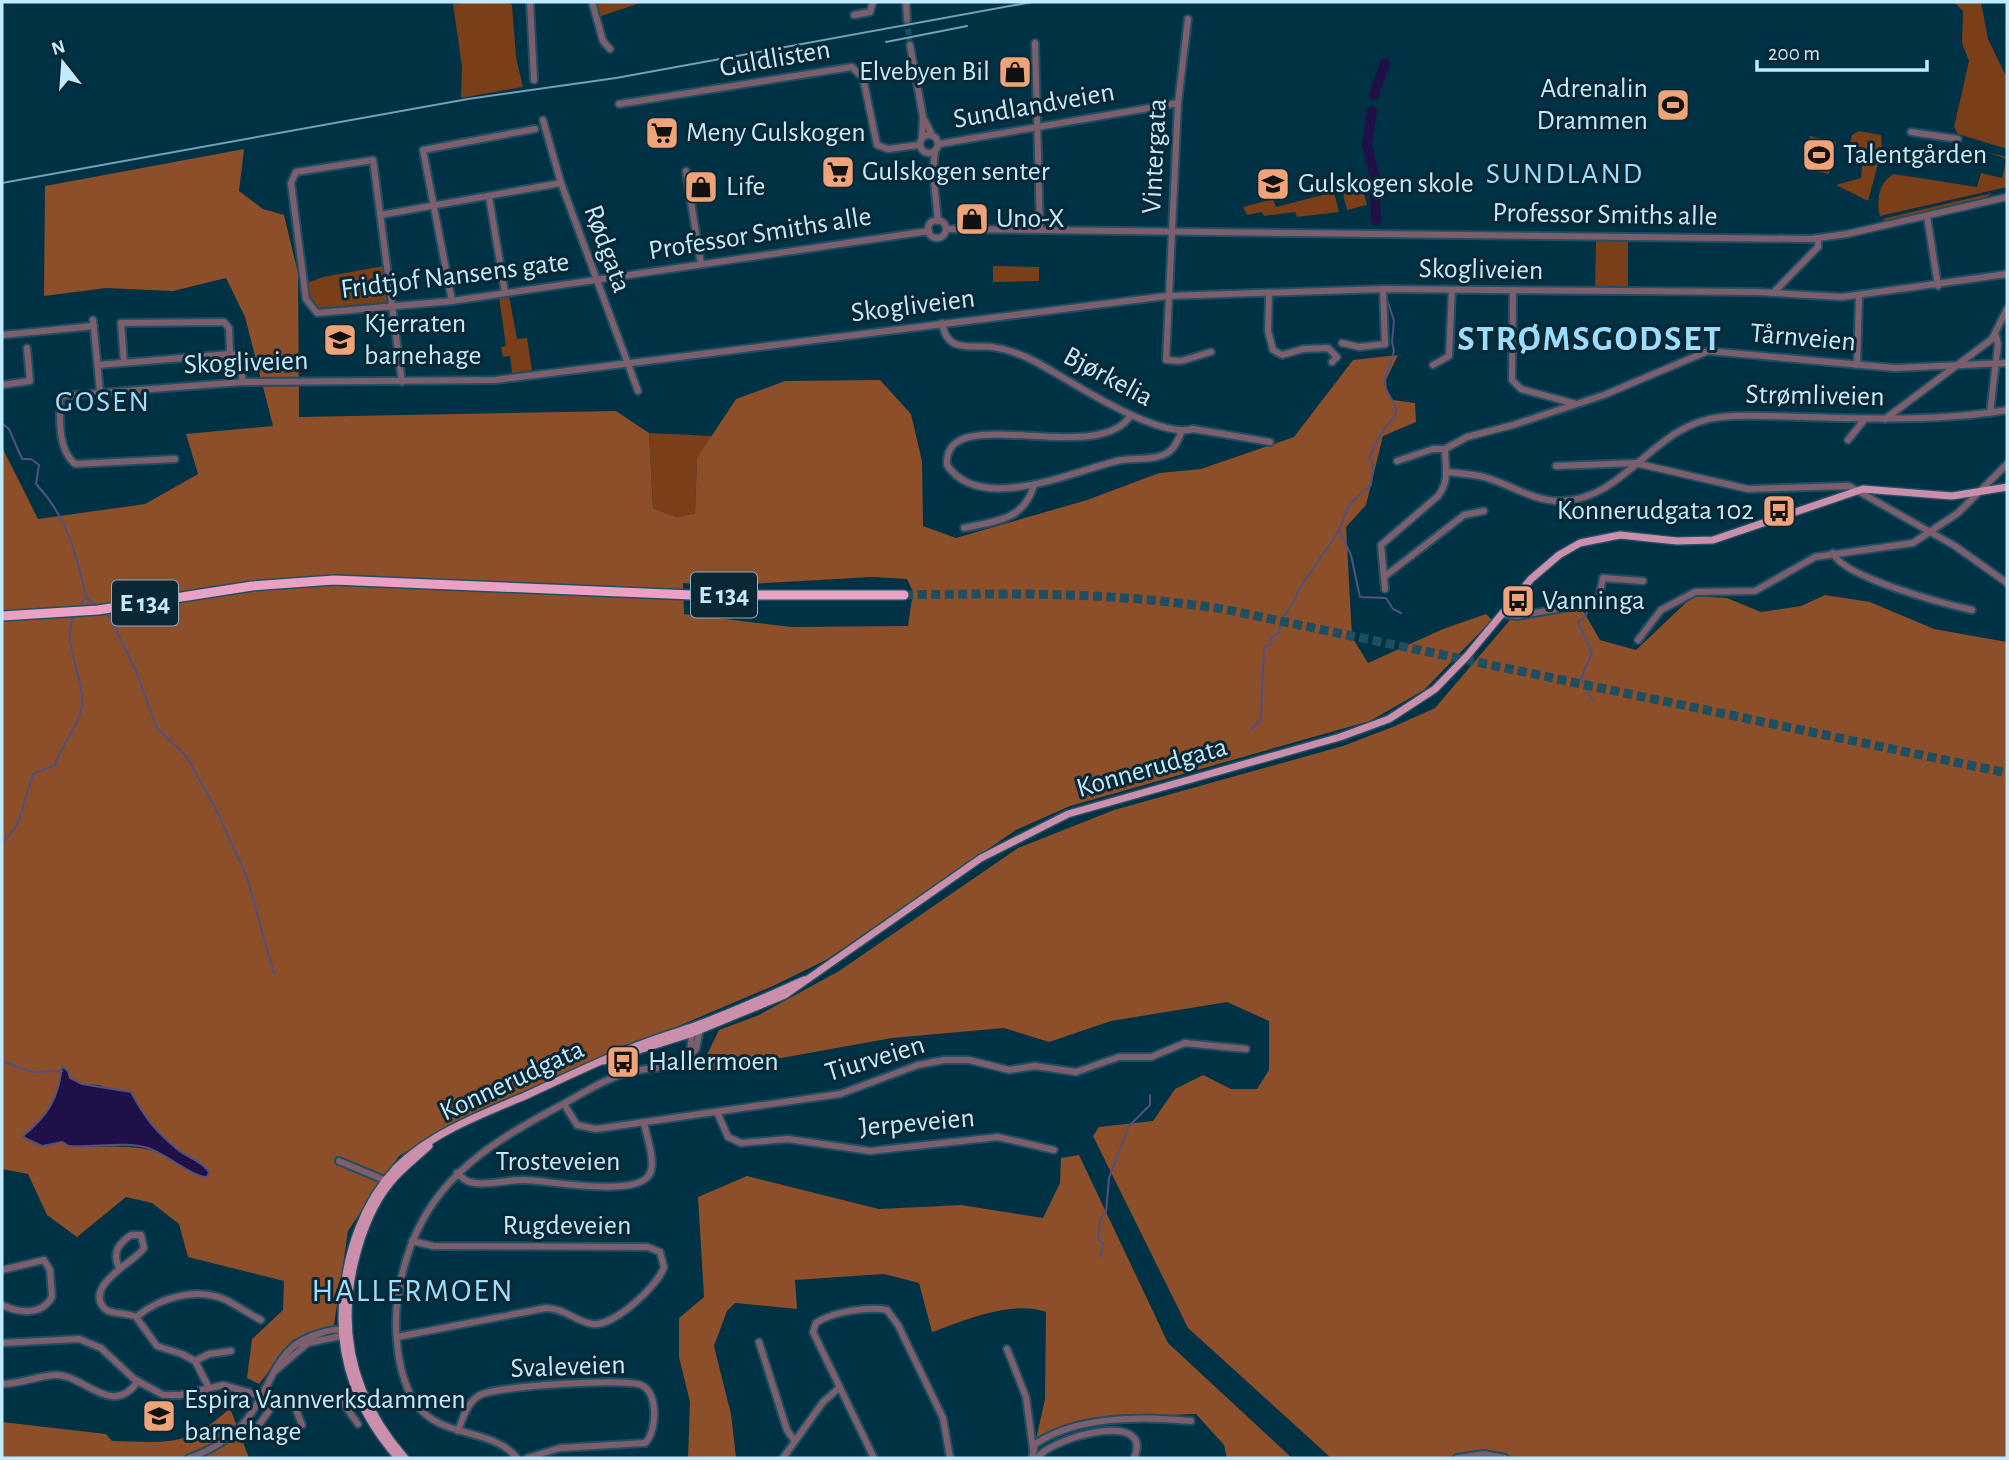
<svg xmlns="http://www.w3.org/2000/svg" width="2009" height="1460" viewBox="0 0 2009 1460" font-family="'Alegreya Sans',sans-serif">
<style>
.green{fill:#7a3e18}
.forest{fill:#8d4f2a;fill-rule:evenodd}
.water{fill:#201048;stroke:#50517f;stroke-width:2}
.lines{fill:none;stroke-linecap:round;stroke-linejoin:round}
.stream{stroke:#50517f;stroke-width:2}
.river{stroke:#201048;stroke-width:10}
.minor-tunnel{stroke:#1d4e61;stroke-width:6;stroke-dasharray:6 3;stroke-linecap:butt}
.highway-tunnel{stroke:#1d4e61;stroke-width:9;stroke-dasharray:9 4.5;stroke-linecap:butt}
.minor-casing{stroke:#1f4f63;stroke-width:10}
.major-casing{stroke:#1f4f63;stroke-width:10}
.highway-casing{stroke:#1f4f63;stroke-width:12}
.minor{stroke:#7c5e6c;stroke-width:6}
.major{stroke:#cb8eab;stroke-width:7}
.highway{stroke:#eaa1c3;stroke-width:9}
.rail{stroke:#74a1b5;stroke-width:2}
.labels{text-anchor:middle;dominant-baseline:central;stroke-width:6;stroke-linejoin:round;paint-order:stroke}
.shield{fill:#0a2733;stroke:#8ab0c1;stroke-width:2}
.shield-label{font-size:26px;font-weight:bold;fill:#c1eafe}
.street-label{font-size:28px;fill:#c1eafe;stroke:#0a2733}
.poi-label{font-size:28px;fill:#c1eafe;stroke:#0a2733;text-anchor:start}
.neighbourhood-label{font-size:30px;letter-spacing:2px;fill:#9bddfe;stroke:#0a2733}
.quarter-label{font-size:32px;letter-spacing:2px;fill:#9bddfe;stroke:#0a2733}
.district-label{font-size:35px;font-weight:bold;letter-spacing:2px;fill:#9bddfe;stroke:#0a2733}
</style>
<rect width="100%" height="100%" fill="#003245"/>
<g class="green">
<path d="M473,2H508L512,5L516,57L523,87L461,98L462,67L453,4Z"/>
<path d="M593,2H643L595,18Z"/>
<path d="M1954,2H1981L1988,39L2007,78V149L1958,134L1954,127L1969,61L1962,43L1963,11Z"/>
<path d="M1859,131L1881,135L1882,151L1849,146L1852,135Z"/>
<path d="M1810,136L1836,142L1829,174L1803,168Z"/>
<path d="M1848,147L1881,153L1868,201L1836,185L1861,178L1863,156L1847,152Z"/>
<path d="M1986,152L2007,157V187L1880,216C1876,201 1879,181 1894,174L1977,187L1981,173L2002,178L2007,159Z"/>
<path d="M1360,177L1367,205L1347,210L1340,183Z"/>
<path d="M1334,192L1339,212L1297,217L1295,212L1264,216L1262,212L1247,215L1243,207L1273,199L1276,207Z"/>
<path d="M1992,193L1982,200L1888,222L1882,219Z"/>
<path d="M1596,240L1628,242V289L1595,288Z"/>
<path d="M383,266L387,305L317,310L308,298L307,283L323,277Z"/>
<path d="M993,266L1039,267V281L993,282Z"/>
<path d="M509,296L517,339L527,338L532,370L512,373L510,356L503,357L501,347L506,346L499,297Z"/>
<path d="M649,433L713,436L697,459L695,515L676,517L653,508Z"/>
</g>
<g class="forest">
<path d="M244,149L239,191L263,209L284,215L298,273L299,417L616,411L649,433L653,508L676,517L695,514L697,458L736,399L785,381L880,380L911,414L922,461L923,526L956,538L1087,500L1159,473L1201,469L1294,437L1353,360L1398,355L1384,384L1393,400L1415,403L1416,422L1383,436L1366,505L1346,527L1352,637L1368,663L1443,629L1486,614L1492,620L1424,690L1370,721L1070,806L1016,830L826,960L773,986L487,1107L399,1156L348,1231L334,1325L293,1340L259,1384L247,1378L252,1339L283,1310L284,1281L188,1257L179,1224L152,1203L126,1197L77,1237L47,1215L28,1174L2,1169V447L38,519L145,504L198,474L186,434L273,426L245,317L226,278L173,291L106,288L44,296L45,186ZM872,577L907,579L913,592L908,626L792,627L684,614L683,583L716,586ZM62,1067L70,1078L82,1084L100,1085L141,1112L151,1127L176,1149L195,1160L186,1170C155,1138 109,1149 69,1146L62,1142L42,1146L23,1136C48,1116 59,1099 62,1067Z"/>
<path d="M1825,595L1870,602L1934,629L2007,642V1458H1331L1188,1328L1093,1136L1099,1127L1153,1121L1175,1089L1203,1075L1231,1089H1257L1269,1070V1021L1227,1002L1111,1021L1049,1042L1004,1028L892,1038L698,1073L719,1030L759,1015L839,971L1018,848L1114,810L1343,746L1395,726L1435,708L1510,620L1581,607L1600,640L1636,650L1693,596L1727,598L1761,612L1801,606Z"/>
<path d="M1079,1155L1168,1343L1292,1458H1227L1224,1445L1196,1414L1139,1416L1074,1425L1035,1444L1045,1399L1046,1312C1011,1300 965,1320 932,1332L919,1283L884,1274L795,1280L797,1309L735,1303L727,1311L714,1346L731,1414L736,1458H688L690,1402L679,1357V1318L704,1297L698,1197L747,1176L879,1209L961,1205L1043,1218L1060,1183L1061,1158Z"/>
<path d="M230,1408L249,1458H2V1422L106,1434L112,1441C167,1442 187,1448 230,1408Z"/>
</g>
<path class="water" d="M62,1066L68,1071L70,1078L82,1084L131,1092C145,1118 154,1130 177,1149C187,1158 201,1160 209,1172L207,1177C194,1178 165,1153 148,1148C123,1141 95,1148 69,1146L62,1142L42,1146L25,1138L23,1136C47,1116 59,1099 62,1066Z"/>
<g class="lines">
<g class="stream">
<path d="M1386,296L1394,321L1392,342L1394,351L1385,379L1386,389L1396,408L1395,416L1381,433L1370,456L1373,468L1371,485L1350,503L1339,530L1351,555L1360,597L1386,598L1393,609L1401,613"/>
<path d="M2,423L9,429L22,459H31L39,465L36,484C68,518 76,553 86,597L79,609"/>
<path d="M86,597L97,607"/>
<path d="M1588,607L1586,616L1578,622L1592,653L1581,678L1592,700"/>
<path d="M104,613L110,618L136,671L157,728L186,756L216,809L247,877L274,974"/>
<path d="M1251,730L1261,719L1264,647L1269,645L1271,637L1279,633C1279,618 1294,606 1298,591L1338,532"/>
<path d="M2,845L18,823L33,774L55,765C61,743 83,723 82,700C82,673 61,638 74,616"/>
<path d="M2,1061L32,1072L62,1071"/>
<path d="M1101,1257L1103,1243L1098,1240L1100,1220L1106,1212L1109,1178L1129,1126L1150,1105V1095"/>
</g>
<g class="river">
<path d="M1374,95L1385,63"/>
<path d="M1372,111L1367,145L1374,174L1376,220"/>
</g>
<path class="minor-tunnel" d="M907,20L910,45"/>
<path class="highway-tunnel" d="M904,595C1013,593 1114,592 1223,609L2007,773"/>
<defs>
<g id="minor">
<path d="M530,2L534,80"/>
<path d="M592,2L603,41L610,49"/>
<path d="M906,2L907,20"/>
<path d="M854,15L870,12L873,2"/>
<path d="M1188,19L1178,103L1166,360L1181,361L1211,352"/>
<path d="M1035,43L1040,230"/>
<path d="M910,45L923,117L922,137"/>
<path d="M619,104L852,67L863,78L877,145L888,149L919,145"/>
<path d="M923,117L932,135"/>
<path d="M543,120L561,183L638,391"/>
<path d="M1911,132L1958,139"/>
<circle cx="929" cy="144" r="9"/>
<path d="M939,144L1178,103"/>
<path d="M935,151L933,172L938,221"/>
<path d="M686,171L701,264"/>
<path d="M489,197L505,293"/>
<path d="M380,215L561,183"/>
<path d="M1927,216L1938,286"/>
<circle cx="937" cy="229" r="9"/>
<path d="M946,229L1811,239L1847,234L2007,197"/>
<path d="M1513,292L1512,380L1521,389L1576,404"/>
<path d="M1269,293L1268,331L1273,350L1282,355L1303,349L1328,348L1337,357L1332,362"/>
<path d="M1773,293L1818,247V238"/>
<path d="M452,301L423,150L535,129"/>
<path d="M93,320L100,392"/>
<path d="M942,323C947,353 969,345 992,347C1007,349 1025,356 1038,363C1072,382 1157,439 1193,429L1270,442"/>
<path d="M2,335L94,326"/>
<path d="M1342,343L1359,347L1385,344L1383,289"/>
<path d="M124,362L121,323L224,322L229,328L230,354"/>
<path d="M98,365L230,354L238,355L243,382"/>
<path d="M1433,365L1449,356L1452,290"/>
<path d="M1857,365L1859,297"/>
<path d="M402,382L373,160L296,172L291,183L306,299L317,313L452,301L929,231"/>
<path d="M2,385L30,381L27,348"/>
<path d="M1990,413L1998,344L1996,336"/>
<path d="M1131,415C1097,469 943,399 947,465C980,515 1074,471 1117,461C1133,457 1156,462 1170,451C1176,446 1178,440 1181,433"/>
<path d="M1885,419L1992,339L2007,309"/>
<path d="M1848,440L1865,419"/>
<path d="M175,459L75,464C57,449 60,417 60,396L243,382L495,380L1167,296L1383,289L1758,292L1842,297L2007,274"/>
<path d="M1397,461L1433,449H1445"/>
<path d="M1556,466L1635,463L1748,489L1849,486L1955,546L2007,583"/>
<path d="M1448,472C1458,473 1470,474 1480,476C1507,482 1531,501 1560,501C1627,500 1652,424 1721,417C1749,414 1778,417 1806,417C1872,419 1942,421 2007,410"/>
<path d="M964,528C997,521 1024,520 1034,485"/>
<path d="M1833,553C1842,577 1945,604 1972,610"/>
<path d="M1384,577L1464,515L1484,511"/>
<path d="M1385,589L1381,545L1438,496C1450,480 1445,468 1445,449L1467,437L1513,425L1604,395L1708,351L1895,368L2007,363"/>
<path d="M1502,614L1517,616L1598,602L1603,578L1643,581"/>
<path d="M1638,640L1661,610L1695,592L1755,591L1815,557L1913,543L1958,513L2007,464"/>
<path d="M690,1055L692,1031"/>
<path d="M564,1104L577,1125L596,1129L840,1094L918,1065L944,1060H969L1009,1070L1035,1066L1076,1072L1119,1057H1151L1185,1043L1246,1049"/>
<path d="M717,1112L728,1137L741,1143L788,1139L870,1151L998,1137L1054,1150"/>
<path d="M339,1161L389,1182"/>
<path d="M457,1173C463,1178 466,1182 475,1183C490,1185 507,1180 523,1180C546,1180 635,1198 649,1175C657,1163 646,1136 644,1122"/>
<path d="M119,1268C112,1253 118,1244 131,1235H141L144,1248C136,1261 84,1285 104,1308C110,1315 127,1312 136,1317L157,1346L182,1354L195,1361L208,1386"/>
<path d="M2,1270L44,1260L50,1270L52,1297C41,1316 19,1313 2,1305"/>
<path d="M136,1317C161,1297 196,1287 226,1300C238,1306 249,1314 261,1320"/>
<path d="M397,1337L546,1308C564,1308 576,1322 593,1324C613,1327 658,1286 664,1267L660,1252L648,1247L433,1246L412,1241"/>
<path d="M759,1342L787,1430L794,1440"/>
<path d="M2,1343L79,1339L101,1348L134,1379L163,1395H180L223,1385L262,1396"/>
<path d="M1007,1349L1026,1397L1033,1449"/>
<path d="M195,1361L209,1354L231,1351"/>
<path d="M2,1384C20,1384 37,1376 55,1375C84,1374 112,1419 138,1381"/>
<path d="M292,1399L302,1425"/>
<path d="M237,1430L243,1435H252L273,1405L303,1398L340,1399L358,1424"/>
<path d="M458,1431C463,1418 467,1402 480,1395C497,1386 624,1378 641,1385C659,1392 657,1432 645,1443L560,1448L527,1458"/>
<path d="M189,1458C212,1450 232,1438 247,1419C274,1385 273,1345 321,1333C330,1330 338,1328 347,1332L341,1336L308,1343L274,1372"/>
<path d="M517,1458C492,1427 440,1439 416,1404C397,1376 393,1328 398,1296C413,1196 471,1153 554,1109C577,1097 600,1081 626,1073C644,1067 665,1069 683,1064L696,1049L699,1034L695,1028"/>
<path d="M783,1458L823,1402L839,1388"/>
<path d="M874,1458L813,1332L816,1323C832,1312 868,1306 887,1310L898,1325L943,1418L950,1458"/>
<path d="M1032,1458L1035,1444C1078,1415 1142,1416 1191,1421"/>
<path d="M1037,1458C1052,1437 1155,1409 1134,1458"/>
<path d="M1457,1458L1484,1454L1505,1458"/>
</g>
<g id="major">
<path d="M604,1061L690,1034L785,995L981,858L1068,814L1340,737L1389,719L1435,689L1467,656L1531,579L1559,555L1580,543L1620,535L1677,541L1713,540L1863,489L1952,496L2007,487"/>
<path d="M398,1458C358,1413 337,1358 343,1298C347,1251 363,1203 396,1168C429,1134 482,1114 525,1096C557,1081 589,1066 622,1052C646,1041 672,1034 697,1025C733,1012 768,996 804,980"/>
<path d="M405,1458C355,1401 337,1334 355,1260C362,1232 372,1205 390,1183C401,1169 416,1158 429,1146"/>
</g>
<path id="highway" d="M2,616L98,610L252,586L334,580L692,595H904"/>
</defs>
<use href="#minor" class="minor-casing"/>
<use href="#major" class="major-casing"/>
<use href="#highway" class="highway-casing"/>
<use href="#minor" class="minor"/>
<use href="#major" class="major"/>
<use href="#highway" class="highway"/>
<g class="rail">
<path d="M886,42L967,26"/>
<path d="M2,183L468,99L616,78L1032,2"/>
</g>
</g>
<defs>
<symbol id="shop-square" viewBox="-11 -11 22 22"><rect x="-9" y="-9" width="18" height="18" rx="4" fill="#efa378" stroke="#0a2733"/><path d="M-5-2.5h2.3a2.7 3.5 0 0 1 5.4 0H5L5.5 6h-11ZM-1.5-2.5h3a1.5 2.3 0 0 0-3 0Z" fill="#111"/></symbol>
<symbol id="stadium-square" viewBox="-11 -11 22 22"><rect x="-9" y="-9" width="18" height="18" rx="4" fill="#efa378" stroke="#0a2733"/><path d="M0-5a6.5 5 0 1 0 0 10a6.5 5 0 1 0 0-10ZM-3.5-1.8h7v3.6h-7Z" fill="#111"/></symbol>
<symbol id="supermarket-square" viewBox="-11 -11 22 22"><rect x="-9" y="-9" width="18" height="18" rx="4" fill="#efa378" stroke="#0a2733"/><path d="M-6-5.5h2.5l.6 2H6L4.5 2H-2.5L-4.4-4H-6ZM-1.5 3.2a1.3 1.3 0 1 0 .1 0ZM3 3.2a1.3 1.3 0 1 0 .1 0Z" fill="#111"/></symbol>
<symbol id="school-square" viewBox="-11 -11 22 22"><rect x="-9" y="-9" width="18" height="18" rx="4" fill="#efa378" stroke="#0a2733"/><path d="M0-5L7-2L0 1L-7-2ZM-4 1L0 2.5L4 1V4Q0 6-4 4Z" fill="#111"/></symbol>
<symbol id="bus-square" viewBox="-11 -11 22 22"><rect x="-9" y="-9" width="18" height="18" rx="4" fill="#efa378" stroke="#0a2733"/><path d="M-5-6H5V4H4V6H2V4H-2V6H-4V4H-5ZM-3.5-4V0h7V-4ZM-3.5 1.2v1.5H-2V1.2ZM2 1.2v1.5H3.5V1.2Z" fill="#111"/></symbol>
</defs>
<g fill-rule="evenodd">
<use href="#shop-square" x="996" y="53" width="38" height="38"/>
<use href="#stadium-square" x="1654" y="86" width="38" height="38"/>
<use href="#supermarket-square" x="643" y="114" width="38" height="38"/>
<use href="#stadium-square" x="1800" y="136" width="38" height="38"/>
<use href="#supermarket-square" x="819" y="153" width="38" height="38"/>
<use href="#school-square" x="1254" y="165" width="38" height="38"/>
<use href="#shop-square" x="682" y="168" width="38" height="38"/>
<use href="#shop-square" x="953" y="200" width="38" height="38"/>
<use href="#school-square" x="321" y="321" width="38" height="38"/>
<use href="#bus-square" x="1760" y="492" width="38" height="38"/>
<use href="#bus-square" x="1499" y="582" width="38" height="38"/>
<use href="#bus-square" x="604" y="1043" width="38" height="38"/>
<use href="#school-square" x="140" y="1397" width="38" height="38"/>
</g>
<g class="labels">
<g class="shield">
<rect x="691" y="572.5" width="66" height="45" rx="5"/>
<rect x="112" y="580.5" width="66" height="45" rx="5"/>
</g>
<g class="shield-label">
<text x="724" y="595">E 134</text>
<text x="145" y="603">E 134</text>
</g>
<g class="street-label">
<text transform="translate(775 59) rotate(-10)">Guldlisten</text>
<text transform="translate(1034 106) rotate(-10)">Sundlandveien</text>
<text transform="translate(1155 156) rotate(-87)">Vintergata</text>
<text transform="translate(1605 215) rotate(1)">Professor Smiths alle</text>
<text transform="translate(760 234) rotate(-9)">Professor Smiths alle</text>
<text transform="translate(607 249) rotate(70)">Rødgata</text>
<text transform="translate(1481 270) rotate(1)">Skogliveien</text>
<text transform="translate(455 276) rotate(-7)">Fridtjof Nansens gate</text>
<text transform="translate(913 306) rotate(-7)">Skogliveien</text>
<text transform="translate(1803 338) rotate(5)">Tårnveien</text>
<text transform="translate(246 363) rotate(-2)">Skogliveien</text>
<text transform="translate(1108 377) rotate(28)">Bjørkelia</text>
<text transform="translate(1815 396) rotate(1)">Strømliveien</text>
<text transform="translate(1152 768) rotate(-16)">Konnerudgata</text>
<text transform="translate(875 1059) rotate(-17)">Tiurveien</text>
<text transform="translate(512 1081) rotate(-25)">Konnerudgata</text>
<text transform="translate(917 1123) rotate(-5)">Jerpeveien</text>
<text x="558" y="1162">Trosteveien</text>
<text x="567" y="1226">Rugdeveien</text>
<text transform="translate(568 1367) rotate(-2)">Svaleveien</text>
</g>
<g class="poi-label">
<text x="990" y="72" text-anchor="end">Elvebyen Bil</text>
<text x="1648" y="89" text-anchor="end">Adrenalin<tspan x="1648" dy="32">Drammen</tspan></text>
<text x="686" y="133">Meny Gulskogen</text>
<text x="1843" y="155">Talentgården</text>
<text x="862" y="172">Gulskogen senter</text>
<text x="1298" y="184">Gulskogen skole</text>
<text x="726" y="187">Life</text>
<text x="996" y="219">Uno-X</text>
<text x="364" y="324">Kjerraten<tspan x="364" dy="32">barnehage</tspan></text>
<text x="1754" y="511" text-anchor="end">Konnerudgata 102</text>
<text x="1542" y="601">Vanninga</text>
<text x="648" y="1062">Hallermoen</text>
<text x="184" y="1400">Espira Vannverksdammen<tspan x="184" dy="32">barnehage</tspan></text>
</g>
<g class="neighbourhood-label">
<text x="1565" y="174">SUNDLAND</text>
<text x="103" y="402">GOSEN</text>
</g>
<g class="quarter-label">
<text x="413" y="1291">HALLERMOEN</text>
</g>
<g class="district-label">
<text x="1590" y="339">STRØMSGODSET</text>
</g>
</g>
<rect width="2009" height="1460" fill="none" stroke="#c1eafe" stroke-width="7"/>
<g transform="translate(63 63) rotate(343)" stroke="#0a2733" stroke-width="5" paint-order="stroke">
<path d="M0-5L12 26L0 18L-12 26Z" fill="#c1eafe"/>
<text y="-10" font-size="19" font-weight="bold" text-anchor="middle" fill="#c1eafe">N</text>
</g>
<path d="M1757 60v10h170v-10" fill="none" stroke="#c1eafe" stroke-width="3.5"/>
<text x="1768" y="60" font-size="21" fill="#c1eafe" stroke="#0a2733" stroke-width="5" paint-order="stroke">200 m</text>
</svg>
